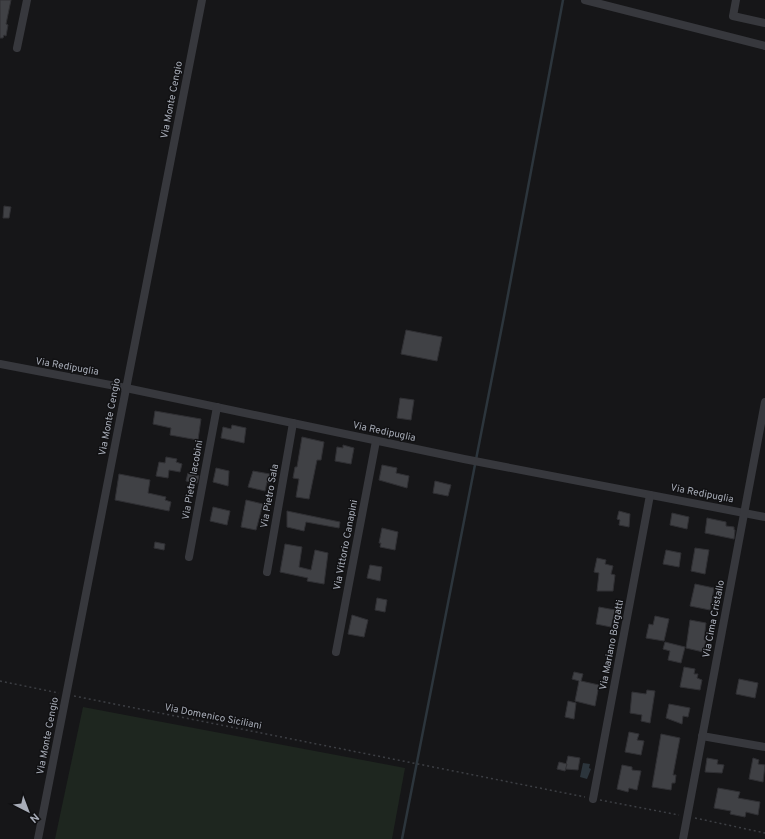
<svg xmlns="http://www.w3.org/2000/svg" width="765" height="839" viewBox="0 0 765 839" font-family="Overpass,sans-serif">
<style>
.green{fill:#1e261f}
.water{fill:#2c353c}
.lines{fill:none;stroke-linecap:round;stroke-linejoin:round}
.stream{stroke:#2c353c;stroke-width:2.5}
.building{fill:#404145;stroke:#303034}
.path{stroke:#3d3f44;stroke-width:1.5;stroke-dasharray:2 3;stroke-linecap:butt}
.minor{stroke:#37383d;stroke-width:8}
.labels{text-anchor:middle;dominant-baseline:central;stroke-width:3;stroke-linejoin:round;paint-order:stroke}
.street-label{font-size:10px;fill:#a8adb8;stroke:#111113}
</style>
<rect width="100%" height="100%" fill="#161618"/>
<path class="green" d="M83,707L405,768L392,839H55Z"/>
<path class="water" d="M583,763L590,764L589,768L591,769L587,779L580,777Z"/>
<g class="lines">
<path class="stream" d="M402,839L504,316L563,0"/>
</g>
<g class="building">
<path d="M0,0H11L6,24L8,25L6,36L4,35L3,38H0Z"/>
<path d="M4,206L11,207L9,218H3Z"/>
<path d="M406,330L442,337L437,361L401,354Z"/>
<path d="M400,398L414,400L411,420L397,418Z"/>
<path d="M155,411L201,419L198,440L170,435L171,428L153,424Z"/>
<path d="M232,425L246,428L244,443L221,438L223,427L231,429Z"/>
<path d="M302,437L324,442L321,460H317L309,499L296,497L299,479L293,478L295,467H297Z"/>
<path d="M343,445L354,448L351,464L335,461L337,447L343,448Z"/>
<path d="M166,457L177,459L176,462L182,464L180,472L169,470L168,478L156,476L159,462L165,463Z"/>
<path d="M382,465L397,468L396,473L409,476L407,488L379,480Z"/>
<path d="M216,468L229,471L228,486L213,482Z"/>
<path d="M253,471L270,474L269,483L267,482L265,491L248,487Z"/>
<path d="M188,473L199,476L197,483L186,481Z"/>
<path d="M119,474L150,480L148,493L166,497L165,500L171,502L169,511L115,500Z"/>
<path d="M435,481L451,485L448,496L433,493Z"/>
<path d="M246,500L263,504L256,530L241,527Z"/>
<path d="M213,507L230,511L227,525L210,521Z"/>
<path d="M287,511L340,522L339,528L306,522L304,531L287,527Z"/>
<path d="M619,511L630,514L629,527L619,525L620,520L617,519Z"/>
<path d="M672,513L689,517L687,529L670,525Z"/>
<path d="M707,518L726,522V526L734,527V530H735L734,539L705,533Z"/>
<path d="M382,528L398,532L395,550L380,547L381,543H379Z"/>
<path d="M155,542L165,544L164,550L154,548Z"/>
<path d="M285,544L302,547L299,567L311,570L315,550L328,553L324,584L307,581L308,578L280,572Z"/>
<path d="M695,548L709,550L705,574L691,571Z"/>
<path d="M666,550L681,553L679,567L663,564Z"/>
<path d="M597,558L606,560L605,564L613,566L611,574L615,575L613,591H597L599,573L594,572Z"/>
<path d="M370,565L382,567L380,581L367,578Z"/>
<path d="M695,584L714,588L710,610L690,606Z"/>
<path d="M377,598L387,600L385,612L375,610Z"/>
<path d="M599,607L615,610L611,627L596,624Z"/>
<path d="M352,615L368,620L364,637L348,634Z"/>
<path d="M655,616L669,619L664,641L646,638L649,624L653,625Z"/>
<path d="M690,620L706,623L704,640H706L703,652L686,648Z"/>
<path d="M665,642L685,647L681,663L668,660L670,651L663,649Z"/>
<path d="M684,667L695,669L694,674H698L697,678L702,680L700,690L680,687Z"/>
<path d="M574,672L583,674L581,681L599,685L595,706L575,701L579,681L572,679Z"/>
<path d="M739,679L758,683L755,698L736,694Z"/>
<path d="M647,690L655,691L650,723L641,721L642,715L630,713L632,692L646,694Z"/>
<path d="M568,701L576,703L574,719L565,717Z"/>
<path d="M669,704L690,708L688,717L683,716L682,724L666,718Z"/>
<path d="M629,732L639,734L637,740L644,741L641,755L625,752Z"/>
<path d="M661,734L680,738L673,775H676L675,783H672L671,790L652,787Z"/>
<path d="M568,756L580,758L578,770L565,769Z"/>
<path d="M707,758L718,760L717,764L724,765L722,773L705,772Z"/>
<path d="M753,758L759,760L758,764L765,765L763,782L749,779Z"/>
<path d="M559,762L567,764L565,771L557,769Z"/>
<path d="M622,765L632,767V770L641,771L637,790L629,788L628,792L617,789Z"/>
<path d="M718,788L740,792L738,798L760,802L758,815L746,812L745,817L730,814L731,811L714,808Z"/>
</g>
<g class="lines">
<g class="path">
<path d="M0,681L59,693"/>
<path d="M74,696L585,797"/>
<path d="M600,800L679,815"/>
<path d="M695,818L765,833"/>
</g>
<g class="minor">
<path d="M585,0L765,46"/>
<path d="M736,0L733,16L765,23"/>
<path d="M17,48L27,0"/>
<path d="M0,364L126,388L464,459L765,517"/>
<path d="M189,557L217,407"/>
<path d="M267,572L293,423"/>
<path d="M336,652L376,441"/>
<path d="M702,736L765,747"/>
<path d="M593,799L650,495"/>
<path d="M38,839L202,0"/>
<path d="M683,839L765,402"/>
</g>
</g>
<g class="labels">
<g class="street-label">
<text transform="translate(172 100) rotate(-79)">Via Monte Cengio</text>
<text transform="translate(67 367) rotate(10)">Via Redipuglia</text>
<text transform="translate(110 417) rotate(-79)">Via Monte Cengio</text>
<text transform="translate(384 432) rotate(12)">Via Redipuglia</text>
<text transform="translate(193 480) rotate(-80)">Via Pietro Iacobini</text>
<text transform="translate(702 494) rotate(11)">Via Redipuglia</text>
<text transform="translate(270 496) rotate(-80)">Via Pietro Sala</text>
<text transform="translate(346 545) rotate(-79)">Via Vittorio Canapini</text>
<text transform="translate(714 619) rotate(-79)">Via Cima Cristallo</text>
<text transform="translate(612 645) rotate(-79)">Via Mariano Borgatti</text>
<text transform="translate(213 717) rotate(11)">Via Domenico Siciliani</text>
<text transform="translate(48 736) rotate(-79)">Via Monte Cengio</text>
</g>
</g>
<g transform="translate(28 811) rotate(138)" stroke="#111113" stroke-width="3" paint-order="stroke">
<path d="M0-3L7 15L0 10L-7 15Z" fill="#a8adb8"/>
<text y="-6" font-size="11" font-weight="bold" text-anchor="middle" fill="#a8adb8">N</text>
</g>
</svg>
